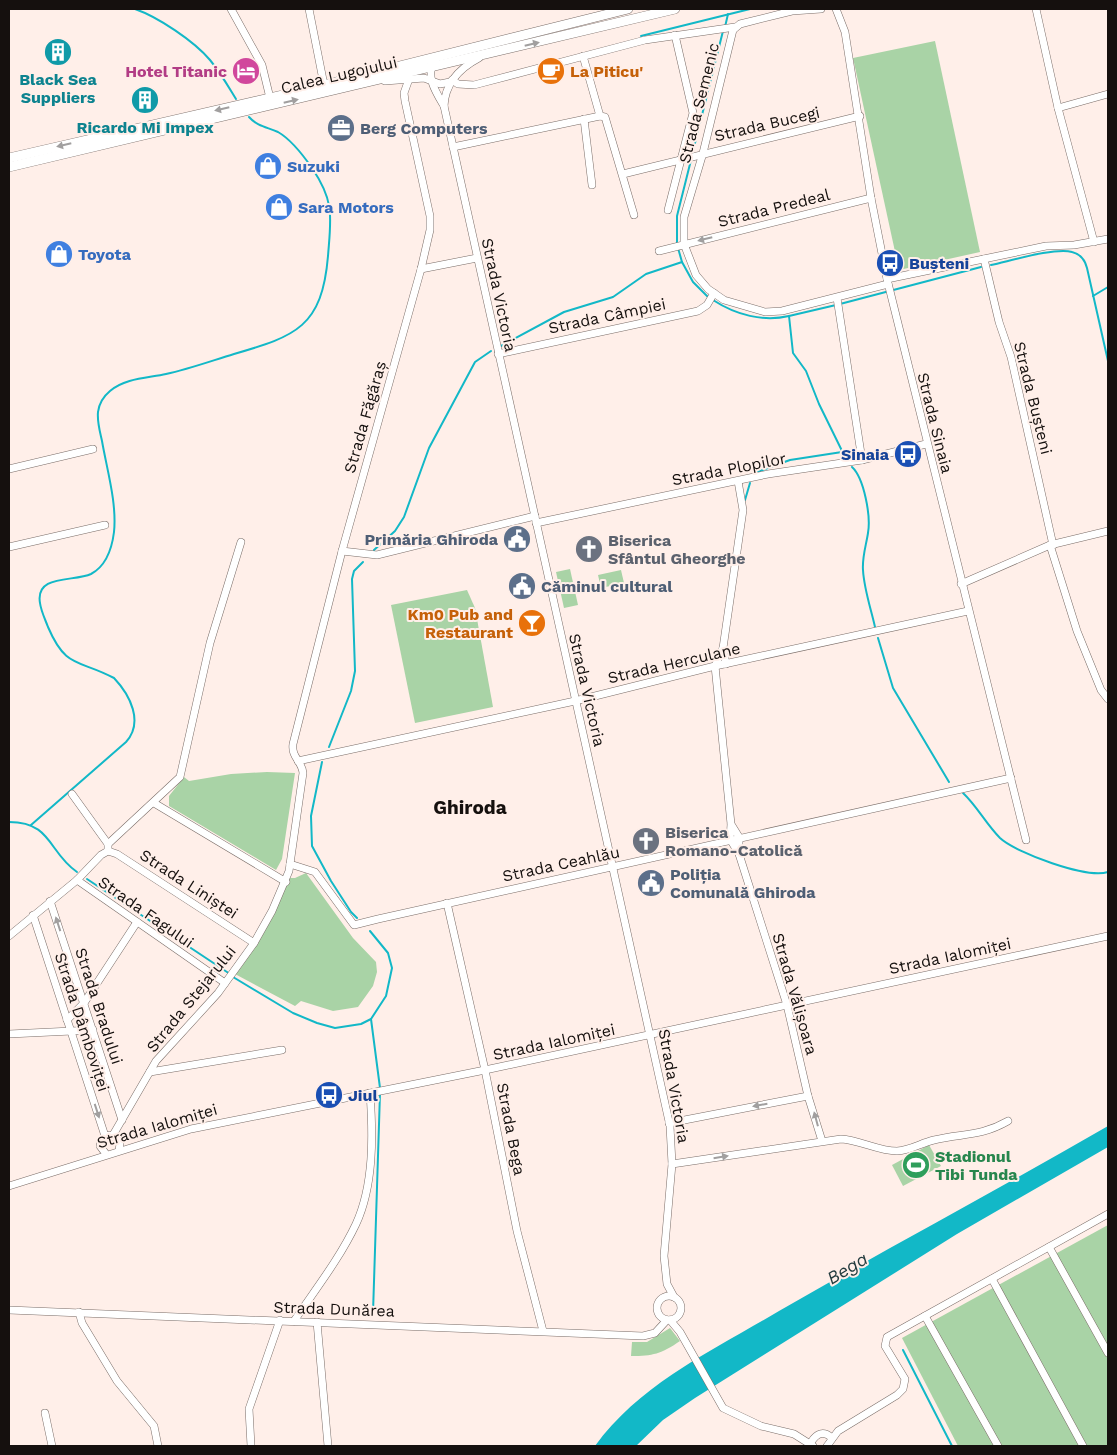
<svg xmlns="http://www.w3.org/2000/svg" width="1117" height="1455" viewBox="0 0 1117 1455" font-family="'Work Sans',sans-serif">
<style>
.green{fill:#a9d3a6}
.water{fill:#12b8c7}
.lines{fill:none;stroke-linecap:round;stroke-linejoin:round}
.stream{stroke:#12b8c7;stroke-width:2}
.minor-casing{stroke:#7a6d68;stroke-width:8}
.major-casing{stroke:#7a6d68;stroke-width:10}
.minor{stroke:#fff;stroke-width:7}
.major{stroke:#fff;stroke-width:9}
.oneway{fill:#a19f9f}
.labels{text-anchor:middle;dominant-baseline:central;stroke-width:4;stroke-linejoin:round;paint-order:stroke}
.hotel-label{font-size:16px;font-weight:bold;fill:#b23c85;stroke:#ffefe9;text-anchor:end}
.food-label{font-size:16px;font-weight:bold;fill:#c56008;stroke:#ffefe9;text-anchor:start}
.street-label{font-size:16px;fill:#15100e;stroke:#ffefe9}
.culture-label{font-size:16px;font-weight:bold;fill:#0d838f;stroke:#ffefe9}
.service-label{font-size:16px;font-weight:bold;fill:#4e5e75;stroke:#ffefe9;text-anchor:start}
.shop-label{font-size:16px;font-weight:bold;fill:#366cbe;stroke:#ffefe9;text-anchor:start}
.transit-label{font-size:16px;font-weight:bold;fill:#164399;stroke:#ffefe9;text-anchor:start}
.worship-label{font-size:16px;font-weight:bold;fill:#5b616d;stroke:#ffefe9;text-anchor:start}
.leisure-label{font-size:16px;font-weight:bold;fill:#27864d;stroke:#ffefe9;text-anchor:start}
.water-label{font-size:18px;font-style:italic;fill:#243c3f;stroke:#ffefe9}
.quarter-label{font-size:19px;font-weight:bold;fill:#15100e;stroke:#ffefe9}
</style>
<rect width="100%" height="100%" fill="#ffefe9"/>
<g class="green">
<path d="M935,41L980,252L899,270L853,58Z"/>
<path d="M570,569L578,605L564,608L556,572Z"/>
<path d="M621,570L624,583L601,588L598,575Z"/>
<path d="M467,590L475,608L493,707L415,723L391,605Z"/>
<path d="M267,772L295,773L282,859L276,870L169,806V796L184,777L189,781L231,774Z"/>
<path d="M306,873L353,938L376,962L377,972L373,986L358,1007L333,1011L301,1001L295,1006L235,974L289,878H295Z"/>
<path d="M929,1145L941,1166L903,1186L892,1165Z"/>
<path d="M1108,1225V1446H958L902,1338Z"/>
<path d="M670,1328L680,1341C661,1354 653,1356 631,1356L632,1342H647Z"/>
</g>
<path class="water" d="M1108,1126V1147L957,1234L695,1398L663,1420L636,1446H595C641,1383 714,1350 779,1311C888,1248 999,1189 1108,1126Z"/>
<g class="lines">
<g class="stream">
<path d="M135,9C158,17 194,41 210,60C220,72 228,86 236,99"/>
<path d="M725,27L728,14"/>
<path d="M641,36L750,9"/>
<path d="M692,155L723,31"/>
<path d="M677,243V216L691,160"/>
<path d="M678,248L682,262"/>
<path d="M991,265C1010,261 1056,247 1072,252C1081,254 1085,260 1087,268L1108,361"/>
<path d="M1093,296L1108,287"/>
<path d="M713,300C736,315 763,322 789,316L793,353L806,371L819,404L846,459"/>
<path d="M840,304L981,267"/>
<path d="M789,316L836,305"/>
<path d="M501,346L564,312L613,297L646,274L682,262L693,282L709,298"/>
<path d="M852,467C864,478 871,516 868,533C866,546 862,557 863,570C864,589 871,609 875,627"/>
<path d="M757,472L790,460L842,452"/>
<path d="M745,500L750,483"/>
<path d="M374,550L395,531L404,517L429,448L475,362L491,351"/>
<path d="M878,638L893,688L949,782"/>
<path d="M329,747L351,691L355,671L352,579L354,571L363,562"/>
<path d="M322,762L311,816L312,846L331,881L351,912L357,918"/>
<path d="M963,793C977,806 986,824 1000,838C1016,853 1087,879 1108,872"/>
<path d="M9,822C52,822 48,852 77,872"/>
<path d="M31,825L126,742C144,722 130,695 114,678C78,659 66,669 48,627C45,619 41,611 40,603C35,574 74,582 91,574C106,566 112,548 114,532C117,503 107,470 102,441C100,432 97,422 98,412C99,404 104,396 110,391C125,378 148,378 166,374C189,369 211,361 234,354C296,336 322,327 328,256C331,217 335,202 312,168C303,155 292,140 278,132C267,127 258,127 249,117"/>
<path d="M87,879L230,974"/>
<path d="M233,977L293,1013L317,1023L335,1028L361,1024L371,1019L386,996L392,968L388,953L370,931"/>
<path d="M371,1019L380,1088"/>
<path d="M373,1313L380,1093"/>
<path d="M903,1350L952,1446"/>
</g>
<defs>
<g id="minor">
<path d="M231,9L262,65L270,98"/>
<path d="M309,9L324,85"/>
<path d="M821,9L792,11L740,24L733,30L703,153L684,217V244L696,275L708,289L724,300L765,312L782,311L888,284"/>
<path d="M836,9L845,32L871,198L887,279L1026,840"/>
<path d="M1036,9L1058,108L1094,242"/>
<path d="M583,56L600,116"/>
<path d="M479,58C460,68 445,83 444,106L670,1126L672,1164L664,1256L667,1284L674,1297"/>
<path d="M434,63C425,76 437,94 444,106"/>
<path d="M452,80L458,84L474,85L645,40L735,27"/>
<path d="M385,81L424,78L440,84L450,82"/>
<path d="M1058,108L1108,94"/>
<path d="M584,119L592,185"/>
<path d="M453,147L600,116L605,117L634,215"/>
<path d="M623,174L860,116"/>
<path d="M668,210L693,113L675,35"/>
<path d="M659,251L871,198"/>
<path d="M984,259L999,322L1011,357L1053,545"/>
<path d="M421,269L477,258"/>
<path d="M887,279L1046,246L1074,245L1108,239"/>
<path d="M837,298L862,460"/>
<path d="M498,354L698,311L707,305L714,293"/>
<path d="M9,469L93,449"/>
<path d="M536,523L768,474L862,460L926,444"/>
<path d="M1050,545L1077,631L1101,690L1108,699"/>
<path d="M9,547L105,525"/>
<path d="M342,551L377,555L535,516"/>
<path d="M961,584L1050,545L1108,531"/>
<path d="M723,648L743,510L738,481"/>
<path d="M726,664L723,648L715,666L731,824L730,839L739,854V837L731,824"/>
<path d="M298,761L575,701L715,666L968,611"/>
<path d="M72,794L108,844"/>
<path d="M154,803L286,882"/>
<path d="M108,851V844L180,777L210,643L241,542"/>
<path d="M108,851L117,854L254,943"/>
<path d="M739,854L787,1005L808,1096L822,1141"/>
<path d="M290,864L315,872L354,925L378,919L1011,778"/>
<path d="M77,880L225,983"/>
<path d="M50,901L122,1120"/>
<path d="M447,903L485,1070L517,1231L543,1331"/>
<path d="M33,915L105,1136"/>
<path d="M9,936L77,880L101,855L108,851"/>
<path d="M67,1020L84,1003L137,922"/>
<path d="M9,1034L93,1030"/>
<path d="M150,1072L282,1050"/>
<path d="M669,1123L808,1096"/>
<path d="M113,1135L156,1061L218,993L254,943L272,911L289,871L303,773C302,761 291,757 293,744L342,551L421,269L430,230V216L405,101L404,93L409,79"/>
<path d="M106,1154L100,1146L101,1140L109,1135L118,1139L120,1144L119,1150"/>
<path d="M672,1164L841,1139C860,1140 878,1151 897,1151C911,1150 921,1143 934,1140C963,1133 980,1137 1008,1121"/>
<path d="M9,1186L191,1129L485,1070L1108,936"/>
<path d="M1049,1247L1108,1353"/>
<path d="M992,1279L1083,1446"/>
<circle cx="669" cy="1308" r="12"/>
<path d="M9,1310L643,1336L655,1333L667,1320"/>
<path d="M79,1312L82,1323L117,1381L154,1426L158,1446"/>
<path d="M925,1316L998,1446"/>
<path d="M670,1320L680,1332L723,1408L761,1426L794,1434L813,1446"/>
<path d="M294,1321C315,1290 340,1258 356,1224C374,1185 373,1135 370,1093"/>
<path d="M317,1322L328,1446"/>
<path d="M45,1413L52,1446"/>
<path d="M251,1446L249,1409L280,1320"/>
<path d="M809,1446C814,1436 821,1429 831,1437"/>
<path d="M827,1446L838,1431L897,1395L903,1389L905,1379L885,1346L887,1337L1108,1214"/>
</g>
<g id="major">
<path d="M9,158L300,91L628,9"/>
<path d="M9,167L675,9"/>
</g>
</defs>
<use href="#minor" class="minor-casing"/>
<use href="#major" class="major-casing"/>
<use href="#minor" class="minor"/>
<use href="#major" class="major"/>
</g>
<defs><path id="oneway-solid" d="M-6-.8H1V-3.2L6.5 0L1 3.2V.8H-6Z" transform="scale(1.25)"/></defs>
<g class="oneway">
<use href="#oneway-solid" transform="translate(532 44) rotate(-13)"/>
<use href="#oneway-solid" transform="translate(291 101) rotate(-13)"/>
<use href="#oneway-solid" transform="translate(222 109) rotate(167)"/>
<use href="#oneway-solid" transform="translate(64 145) rotate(167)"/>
<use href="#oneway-solid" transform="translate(705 239) rotate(166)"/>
<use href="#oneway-solid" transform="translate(58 924) rotate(-108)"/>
<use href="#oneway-solid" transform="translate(760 1105) rotate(170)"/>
<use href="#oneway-solid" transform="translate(97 1111) rotate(72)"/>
<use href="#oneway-solid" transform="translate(816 1119) rotate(-105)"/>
<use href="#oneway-solid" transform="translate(721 1157) rotate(-9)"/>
</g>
<defs>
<symbol id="building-disc" viewBox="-11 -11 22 22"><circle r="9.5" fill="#0f9aa8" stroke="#ffefe9"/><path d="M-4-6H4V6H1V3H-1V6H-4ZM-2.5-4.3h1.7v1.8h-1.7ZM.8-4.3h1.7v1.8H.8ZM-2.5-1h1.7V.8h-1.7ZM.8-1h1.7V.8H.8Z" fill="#fff"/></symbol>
<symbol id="hotel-disc" viewBox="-11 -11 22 22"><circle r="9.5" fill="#d1479c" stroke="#ffefe9"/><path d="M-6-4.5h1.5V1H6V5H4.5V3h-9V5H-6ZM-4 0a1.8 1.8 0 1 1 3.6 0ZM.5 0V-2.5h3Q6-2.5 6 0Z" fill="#fff"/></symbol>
<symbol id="cafe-disc" viewBox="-11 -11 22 22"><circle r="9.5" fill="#e8710a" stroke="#ffefe9"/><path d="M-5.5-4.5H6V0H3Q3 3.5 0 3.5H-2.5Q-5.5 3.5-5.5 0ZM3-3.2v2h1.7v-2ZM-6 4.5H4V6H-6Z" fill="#fff"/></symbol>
<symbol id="office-disc" viewBox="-11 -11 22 22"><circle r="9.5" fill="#5c6f8a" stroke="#ffefe9"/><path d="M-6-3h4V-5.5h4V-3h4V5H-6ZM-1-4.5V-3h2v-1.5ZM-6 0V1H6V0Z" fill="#fff"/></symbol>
<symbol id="shop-disc" viewBox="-11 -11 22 22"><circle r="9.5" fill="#3f7fe0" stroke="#ffefe9"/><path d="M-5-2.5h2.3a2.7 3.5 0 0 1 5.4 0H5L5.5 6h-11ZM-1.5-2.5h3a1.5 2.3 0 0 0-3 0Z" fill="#fff"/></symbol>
<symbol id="bus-disc" viewBox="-11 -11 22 22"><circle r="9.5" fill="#1a4fb4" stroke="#ffefe9"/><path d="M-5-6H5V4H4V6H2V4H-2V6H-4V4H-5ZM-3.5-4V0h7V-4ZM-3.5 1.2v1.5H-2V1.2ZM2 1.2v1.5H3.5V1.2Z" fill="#fff"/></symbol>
<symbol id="civic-disc" viewBox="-11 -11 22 22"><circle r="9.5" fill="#5c6f8a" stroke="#ffefe9"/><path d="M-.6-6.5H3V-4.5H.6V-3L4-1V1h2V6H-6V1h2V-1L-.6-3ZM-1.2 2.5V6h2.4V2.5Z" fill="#fff"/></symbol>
<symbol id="church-disc" viewBox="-11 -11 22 22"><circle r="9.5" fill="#6b7280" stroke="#ffefe9"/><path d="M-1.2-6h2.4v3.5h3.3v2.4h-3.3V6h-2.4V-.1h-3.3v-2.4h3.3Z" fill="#fff"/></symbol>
<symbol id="bar-disc" viewBox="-11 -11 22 22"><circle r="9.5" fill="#e8710a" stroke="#ffefe9"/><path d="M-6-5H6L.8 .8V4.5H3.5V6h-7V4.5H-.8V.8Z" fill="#fff"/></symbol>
<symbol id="stadium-disc" viewBox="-11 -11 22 22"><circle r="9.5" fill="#2e9e5b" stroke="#ffefe9"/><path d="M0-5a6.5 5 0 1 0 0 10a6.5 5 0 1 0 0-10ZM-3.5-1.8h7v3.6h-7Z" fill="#fff"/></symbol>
</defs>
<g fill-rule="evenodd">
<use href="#building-disc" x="42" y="36" width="32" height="32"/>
<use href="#hotel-disc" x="230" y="55" width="32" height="32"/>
<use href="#cafe-disc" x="535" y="55" width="32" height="32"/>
<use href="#building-disc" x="129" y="84" width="32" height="32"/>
<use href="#office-disc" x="325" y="112" width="32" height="32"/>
<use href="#shop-disc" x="252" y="150" width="32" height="32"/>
<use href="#shop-disc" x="263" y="191" width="32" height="32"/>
<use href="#shop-disc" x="43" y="238" width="32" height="32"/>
<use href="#bus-disc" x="874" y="247" width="32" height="32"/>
<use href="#bus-disc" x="892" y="438" width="32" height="32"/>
<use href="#civic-disc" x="501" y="523" width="32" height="32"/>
<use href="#church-disc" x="573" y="533" width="32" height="32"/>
<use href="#civic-disc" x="506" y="570" width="32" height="32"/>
<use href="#bar-disc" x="516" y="607" width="32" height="32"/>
<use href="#church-disc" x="630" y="825" width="32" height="32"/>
<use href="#civic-disc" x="635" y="867" width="32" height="32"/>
<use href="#bus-disc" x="313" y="1079" width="32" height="32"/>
<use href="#stadium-disc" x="900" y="1149" width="32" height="32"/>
</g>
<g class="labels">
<g class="hotel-label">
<text x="227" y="71">Hotel Titanic</text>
</g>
<g class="food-label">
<text x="570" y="71">La Piticu'</text>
<text x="513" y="614" text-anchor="end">Km0 Pub and<tspan x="513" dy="18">Restaurant</tspan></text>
</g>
<g class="street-label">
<text transform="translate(339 75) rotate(-13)">Calea Lugojului</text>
<text transform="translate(699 103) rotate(-76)">Strada Semenic</text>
<text transform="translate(767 124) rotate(-13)">Strada Bucegi</text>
<text transform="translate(774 208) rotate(-14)">Strada Predeal</text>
<text transform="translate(499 295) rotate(78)">Strada Victoria</text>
<text transform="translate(607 316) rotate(-12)">Strada Câmpiei</text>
<text transform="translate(1033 398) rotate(76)">Strada Bușteni</text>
<text transform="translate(365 417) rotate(-74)">Strada Făgăraș</text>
<text transform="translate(935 423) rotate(76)">Strada Sinaia</text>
<text transform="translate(729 469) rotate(-11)">Strada Plopilor</text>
<text transform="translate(674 663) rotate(-13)">Strada Herculane</text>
<text transform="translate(587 690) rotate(77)">Strada Victoria</text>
<text transform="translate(561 864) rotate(-12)">Strada Ceahlău</text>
<text transform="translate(189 884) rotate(33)">Strada Liniștei</text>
<text transform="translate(146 912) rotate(35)">Strada Fagului</text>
<text transform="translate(950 956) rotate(-12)">Strada Ialomiței</text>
<text transform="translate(795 994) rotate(74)">Strada Vălișoara</text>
<text transform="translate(191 999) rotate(-51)">Strada Stejarului</text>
<text transform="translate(99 1006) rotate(72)">Strada Bradului</text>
<text transform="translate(82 1022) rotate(72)">Strada Dâmboviței</text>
<text transform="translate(554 1042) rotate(-12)">Strada Ialomiței</text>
<text transform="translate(674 1086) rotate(80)">Strada Victoria</text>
<text transform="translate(157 1126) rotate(-16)">Strada Ialomiței</text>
<text transform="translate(511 1129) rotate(79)">Strada Bega</text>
<text transform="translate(334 1309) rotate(2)">Strada Dunărea</text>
</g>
<g class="culture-label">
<text x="58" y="79">Black Sea<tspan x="58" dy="18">Suppliers</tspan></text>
<text x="145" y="127">Ricardo Mi Impex</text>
</g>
<g class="service-label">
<text x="360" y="128">Berg Computers</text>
<text x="498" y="539" text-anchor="end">Primăria Ghiroda</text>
<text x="541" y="586">Căminul cultural</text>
<text x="670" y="874">Poliția<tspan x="670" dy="18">Comunală Ghiroda</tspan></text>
</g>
<g class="shop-label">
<text x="287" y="166">Suzuki</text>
<text x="298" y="207">Sara Motors</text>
<text x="78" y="254">Toyota</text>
</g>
<g class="transit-label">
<text x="909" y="263">Bușteni</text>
<text x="889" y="454" text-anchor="end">Sinaia</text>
<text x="348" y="1095">Jiul</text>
</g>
<g class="worship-label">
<text x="608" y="540">Biserica<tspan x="608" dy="18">Sfântul Gheorghe</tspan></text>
<text x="665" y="832">Biserica<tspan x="665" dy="18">Romano-Catolică</tspan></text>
</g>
<g class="leisure-label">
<text x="935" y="1156">Stadionul<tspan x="935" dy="18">Tibi Tunda</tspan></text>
</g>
<g class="water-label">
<text transform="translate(847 1268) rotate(-31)">Bega</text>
</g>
<g class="quarter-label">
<text x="470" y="807">Ghiroda</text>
</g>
</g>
<rect width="1117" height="1455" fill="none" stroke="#15100e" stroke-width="20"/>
</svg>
